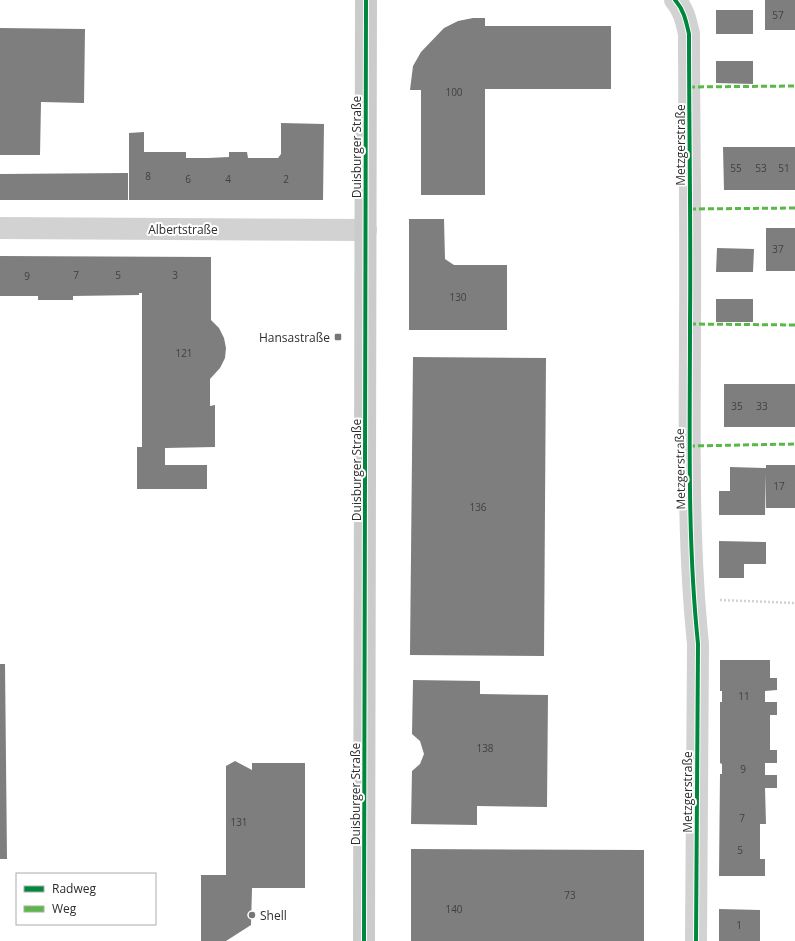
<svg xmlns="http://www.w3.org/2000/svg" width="795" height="941" viewBox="0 0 795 941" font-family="'Open Sans',sans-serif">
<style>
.building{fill:#7e7e7e}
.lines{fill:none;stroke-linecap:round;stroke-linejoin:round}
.path{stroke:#d2d2d2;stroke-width:2.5;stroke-dasharray:2 2;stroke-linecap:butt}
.minor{stroke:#d2d2d2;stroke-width:22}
.secondary{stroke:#cbcbcb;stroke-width:22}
.quiet{stroke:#58b947;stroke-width:3;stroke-dasharray:6 3;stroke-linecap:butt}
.cycleway-casing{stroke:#fff;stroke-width:6}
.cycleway{stroke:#00873e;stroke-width:4}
.poi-dot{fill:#767676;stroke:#fff;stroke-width:1.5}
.labels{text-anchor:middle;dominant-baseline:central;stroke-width:4;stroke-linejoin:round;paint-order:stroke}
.number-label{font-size:10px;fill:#414141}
.street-label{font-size:12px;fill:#2d2d2d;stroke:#fff}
.poi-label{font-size:12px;fill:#2d2d2d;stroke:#fff;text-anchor:end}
</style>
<rect width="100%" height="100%" fill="#fff"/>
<g class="building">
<rect x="765" y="0" width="30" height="30"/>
<rect x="716" y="10" width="37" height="24"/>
<path d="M473,18H485V26H611V89H485V195H421V90H410L413,66L421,52L444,28L458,21Z"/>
<path d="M0,28L85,29L84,103L41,102L40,155H0Z"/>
<path d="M716,61H753V84L716,83Z"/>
<path d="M281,123L324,124L323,200H129V133L144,132V152H186V158H208L229,157V152H247L248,158H278L281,154Z"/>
<path d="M723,147H795V190H724Z"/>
<path d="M128,173V200H0V174Z"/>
<path d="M409,219H444L445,259L454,265H507V330H409Z"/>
<rect x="766" y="228" width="29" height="43"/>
<path d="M717,248L754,249L753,272H716Z"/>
<path d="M0,256L211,257V320L219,328L224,338L226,348L225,358L220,368L210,379V406L215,405V447L165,448V465H207V489H137V447H142V293H139V295L73,296V300H38V296H0Z"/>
<rect x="716" y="299" width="37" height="23"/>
<path d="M413,357L546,358L544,656L410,655Z"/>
<rect x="724" y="384" width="71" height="43"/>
<path d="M766,465H795V508H766V473L765,515H719V491H730V467L766,468Z"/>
<path d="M719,541L766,542V564H744V578H719Z"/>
<path d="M720,660H770V678H777V690L765,691V702H777V715H770V750H777V763H765V775H777V788H765L766,824H760V859H765V876H719L720,774H722V764L720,763V702H722V691H720Z"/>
<path d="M0,664H5L7,859H0Z"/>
<path d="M413,680L480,681V694L548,695L547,807L477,806V825L411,824L412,771L420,764L424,754L420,741L412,734Z"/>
<path d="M235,761L252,770V763H305V888H252L251,925L226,941H201V875H226V766Z"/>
<path d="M411,849L644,850V941H411Z"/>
<path d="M719,909L760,910V941H719Z"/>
</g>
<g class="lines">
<path class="path" d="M720,600L795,603"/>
<g class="minor">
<path d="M675,0C684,10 686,21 689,34C689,130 691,226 690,322C690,430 687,537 698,644L696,941"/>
<path d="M0,228L366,230"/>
</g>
<path class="secondary" d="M364,941L366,0"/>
<g class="quiet">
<path d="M689,87L795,86"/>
<path d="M690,209L795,208"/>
<path d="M690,324L795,325"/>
<path d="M689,446L795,444"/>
</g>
<defs>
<g id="cycleway">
<path d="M675,0C684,10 686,21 689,34C689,130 691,226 690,322C690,430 687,537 698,644L696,941"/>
<path d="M364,941L366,0"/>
</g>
</defs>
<use href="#cycleway" class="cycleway-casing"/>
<use href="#cycleway" class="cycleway"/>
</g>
<g class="poi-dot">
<rect x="334" y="333" width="8" height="8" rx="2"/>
<circle cx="252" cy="915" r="4"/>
</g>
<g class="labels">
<g class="number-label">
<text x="778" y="15">57</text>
<text x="454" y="92">100</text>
<text x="736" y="168">55</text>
<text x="761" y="168">53</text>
<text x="784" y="168">51</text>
<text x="148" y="176">8</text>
<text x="188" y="179">6</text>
<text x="228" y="179">4</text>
<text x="286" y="179">2</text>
<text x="778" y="249">37</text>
<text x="76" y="275">7</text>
<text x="118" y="275">5</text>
<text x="175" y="275">3</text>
<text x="27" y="276">9</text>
<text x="458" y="297">130</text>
<text x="184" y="353">121</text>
<text x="737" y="406">35</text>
<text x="762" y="406">33</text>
<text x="779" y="486">17</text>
<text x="478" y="507">136</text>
<text x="744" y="696">11</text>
<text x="485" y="748">138</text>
<text x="743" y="769">9</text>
<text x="742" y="818">7</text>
<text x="239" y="822">131</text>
<text x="740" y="850">5</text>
<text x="570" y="895">73</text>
<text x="454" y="909">140</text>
<text x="739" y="925">1</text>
</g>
<g class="street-label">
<text transform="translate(680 145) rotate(-90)">Metzgerstraße</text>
<text transform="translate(356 147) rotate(-90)">Duisburger Straße</text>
<text x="183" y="229">Albertstraße</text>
<text transform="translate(680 469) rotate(-91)">Metzgerstraße</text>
<text transform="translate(356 470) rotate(-90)">Duisburger Straße</text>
<text transform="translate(687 792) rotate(-90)">Metzgerstraße</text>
<text transform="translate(355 794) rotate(-90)">Duisburger Straße</text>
</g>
<g class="poi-label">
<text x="330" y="337">Hansastraße</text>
<text x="260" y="915" text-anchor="start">Shell</text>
</g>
</g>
<rect x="16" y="873" width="140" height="52" fill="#ffffff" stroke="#ababab"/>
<rect x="24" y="886" width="20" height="6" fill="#00873e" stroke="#ababab"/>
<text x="52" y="893" font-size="12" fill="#2d2d2d">Radweg</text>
<rect x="24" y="906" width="20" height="6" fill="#58b947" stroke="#ababab"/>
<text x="52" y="913" font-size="12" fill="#2d2d2d">Weg</text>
</svg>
